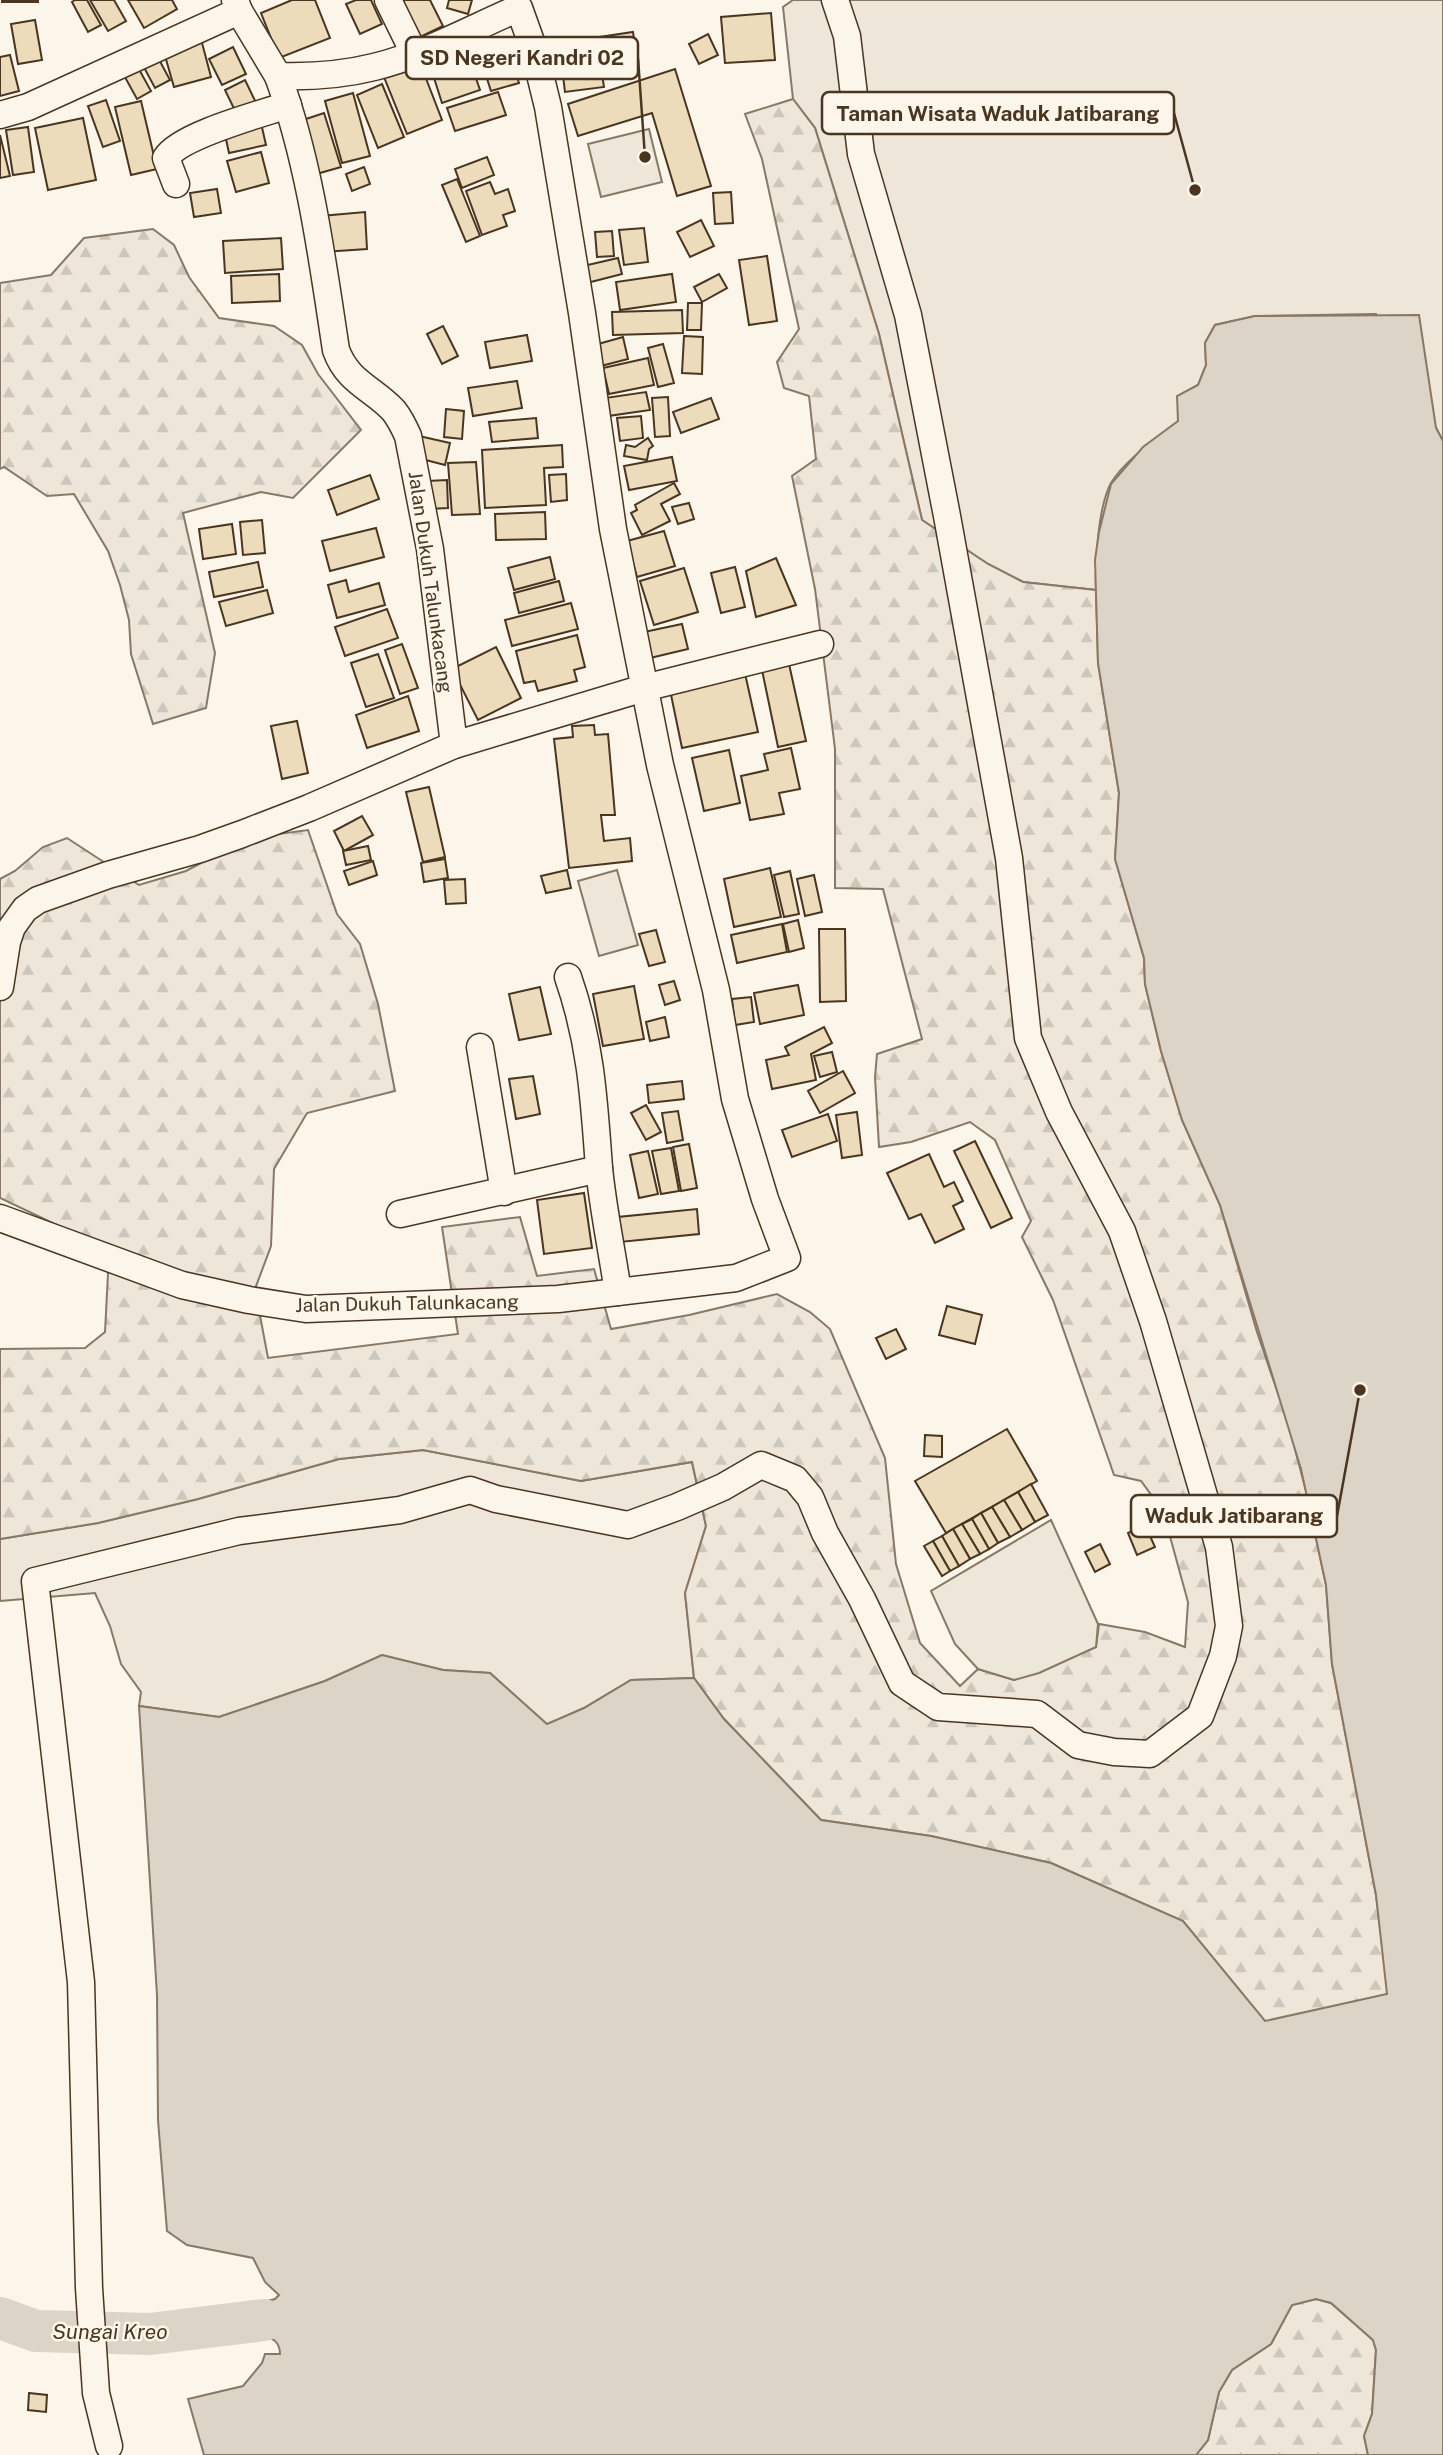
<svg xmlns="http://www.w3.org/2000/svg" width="1443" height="2455" viewBox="0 0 1443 2455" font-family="'Public Sans',sans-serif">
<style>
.green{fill:#ede6d9;stroke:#887966;stroke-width:2}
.forest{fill:url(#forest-firs);stroke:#887966;stroke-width:2}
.parking{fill:#ede7d9;stroke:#887966;stroke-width:2}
.water{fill:#dcd4c6;stroke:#887966;stroke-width:2}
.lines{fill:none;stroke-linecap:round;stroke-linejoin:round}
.river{stroke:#dcd4c6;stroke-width:42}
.building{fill:#ecdcbc;stroke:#4a3520;stroke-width:2}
.minor-casing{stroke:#4a3520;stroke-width:29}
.minor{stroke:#fbf6e9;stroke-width:26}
.labels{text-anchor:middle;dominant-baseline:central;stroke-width:5;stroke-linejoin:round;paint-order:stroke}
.street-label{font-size:19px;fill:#4a3520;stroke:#fbf6e9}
.water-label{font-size:21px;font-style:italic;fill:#4a3520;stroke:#fbf6e9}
.leader{fill:none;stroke:#4a3520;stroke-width:2.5}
.callout-dot{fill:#4a3520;stroke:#fbf6e9;stroke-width:2.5}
.callout{fill:#fbf6e9;stroke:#4a3520;stroke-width:2.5}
.callout-label{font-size:21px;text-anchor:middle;font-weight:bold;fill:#4a3520}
</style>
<defs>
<pattern id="forest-firs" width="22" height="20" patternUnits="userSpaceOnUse" patternTransform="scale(1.75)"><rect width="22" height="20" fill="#ede6d9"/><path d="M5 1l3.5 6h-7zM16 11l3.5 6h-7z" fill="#cdc6ba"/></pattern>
</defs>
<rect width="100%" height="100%" fill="#fbf6e9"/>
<g class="green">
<path d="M793,0H1443V441L1376,314L1255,316L1215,325L1205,343L1206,365L1198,385L1178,396L1179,421C1158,436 1124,461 1111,483C1098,507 1095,563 1096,590L1023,582L988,564L922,520L879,334L815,128L793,99L783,7Z"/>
<path d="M649,129L662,182L601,197L588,144Z"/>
<path d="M617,870L638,945L599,956L578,881Z"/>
<path d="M423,1450L581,1481L692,1462L706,1526L685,1593L694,1678L631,1680L584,1708L547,1725L490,1673L443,1670L382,1655L325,1681L219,1717L139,1706L141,1692L121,1664L110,1626L95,1593L0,1601V1539L98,1523L198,1499L339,1459Z"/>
</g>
<g class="forest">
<path d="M793,99L815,128L879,334L922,520L988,564L1023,582L1096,590L1098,663L1119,793L1115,859L1144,958L1145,984L1161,1051L1182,1120L1220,1205L1257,1332L1288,1423L1306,1491L1326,1585L1332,1664L1376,1895L1388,1994L1265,2022L1183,1921L1051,1863L931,1836L821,1820L724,1719L694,1678L685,1593L706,1526L692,1462L581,1481L423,1450L339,1459L198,1499L98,1523L0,1539V1349L85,1348L105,1332L108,1274L105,1248L0,1198V879L15,871L43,847L67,838L139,885L186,871L248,838L308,830L337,914L360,944L378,1004L395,1091L307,1113L274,1169L271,1246L255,1289L268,1358L458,1334L442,1227L520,1217L537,1276L594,1269L611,1329L689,1315L777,1294L810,1312L830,1329L885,1458L896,1564L920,1643L960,1686L978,1669L1014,1680L1096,1647L1099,1624L1145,1632L1185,1647L1188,1602L1163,1511L1141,1481L1114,1475L1053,1300L1022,1237L1031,1221L995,1140L970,1122L911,1142L879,1147L875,1077L877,1054L922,1039L883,889L835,888V749L815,589L792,476L816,459L809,396L784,388L777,362L799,329L762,159L745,114Z"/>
<path d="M153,229L174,245L189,277L219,318L274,326L302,345L318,374L361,430L293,498L261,492L183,513L215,653L206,708L153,724L131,654L129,620L120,585L108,551L74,494L47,496L4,467L0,469V283L51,275L84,238Z"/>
<path d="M1316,2299L1331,2303L1373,2340L1376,2350L1372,2414L1364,2436L1368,2455H1196L1208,2440L1219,2392L1232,2370L1271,2344L1292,2305Z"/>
</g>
<path class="parking" d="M1051,1520L1098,1624L1096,1647L1039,1673L1014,1680L978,1669L955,1644L931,1591Z"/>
<path class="water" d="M1419,315L1436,428L1443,441V2455H1368L1364,2436L1372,2414L1376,2350L1373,2340L1331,2303L1316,2299L1292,2305L1271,2344L1232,2370L1219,2392L1208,2440L1196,2455H204L188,2399L243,2386L262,2363L265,2354H280C280,2342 273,2338 262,2335L263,2302L275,2299L279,2295L265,2282L253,2258L187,2245L167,2231L158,2120L157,1995L139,1706L219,1717L325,1681L382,1655L443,1670L490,1673L547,1724L584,1708L631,1680L694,1678L724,1719L821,1820L931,1836L1051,1863L1183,1921L1265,2021L1387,1994L1376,1895L1332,1664L1326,1585L1301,1469L1220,1205L1182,1120L1161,1051L1145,984L1144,958L1115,859L1119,793L1098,663L1095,560L1099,532L1111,484L1143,447L1178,421L1177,396L1198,385L1206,365L1205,343L1215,325L1255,316Z"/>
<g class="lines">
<path class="river" d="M0,2318L36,2331L150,2334L264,2320"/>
</g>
<g class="building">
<rect x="2" y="0" width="36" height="2"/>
<path d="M75,0H87L101,25L88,32L72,2Z"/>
<path d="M90,0H114L126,21L108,31Z"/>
<path d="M128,0H172L177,9L144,28Z"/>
<path d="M292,0H315L330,38L279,58L261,13Z"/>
<path d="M356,0H371L382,24L360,34L346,4Z"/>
<path d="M404,0H430L443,26L418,38L400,2Z"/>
<path d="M449,0H472L468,14L447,8Z"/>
<path d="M771,13L775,60L725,63L721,17Z"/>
<path d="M35,20L42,60L18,64L11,24Z"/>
<path d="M633,32L638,69L602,74L604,87L565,92L559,43Z"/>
<path d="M708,34L718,55L699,64L689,44Z"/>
<path d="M201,39L211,77L174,87L163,49Z"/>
<path d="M507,45L519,83L491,91L479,54Z"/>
<path d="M233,47L246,74L222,85L209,59Z"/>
<path d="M465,47L480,90L442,103L428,59Z"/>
<path d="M155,52L170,80L155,88L140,60Z"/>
<path d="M10,55L19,91L0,96V57Z"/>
<path d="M135,62L151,91L137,99L121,70Z"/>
<path d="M420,63L442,120L407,134L384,77Z"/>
<path d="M675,69L711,186L677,196L652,113L578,136L568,104Z"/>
<path d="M245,80L259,109L239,119L225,90Z"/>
<path d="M382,84L404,137L378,148L357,95Z"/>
<path d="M498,92L506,115L455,131L447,108Z"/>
<path d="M353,93L370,156L342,163L325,101Z"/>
<path d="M106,100L120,141L103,147L88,106Z"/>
<path d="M141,101L157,169L131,175L115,107Z"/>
<path d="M324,113L341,167L313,175L297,122Z"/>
<path d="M83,118L96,180L48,190L35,128Z"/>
<path d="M261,123L266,145L229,153L224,130Z"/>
<path d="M28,127L34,172L13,175L6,130Z"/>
<path d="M0,135L10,176L0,178Z"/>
<path d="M261,152L269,183L236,192L227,161Z"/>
<path d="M487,157L494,175L462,188L455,169Z"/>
<path d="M364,167L370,184L352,191L346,174Z"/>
<path d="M457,179L480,236L466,242L442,185Z"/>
<path d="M490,182L495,194L508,189L515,211L503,215L507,226L482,235L466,191Z"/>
<path d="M217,189L221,213L194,217L190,193Z"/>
<path d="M731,192L733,223L715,224L713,193Z"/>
<path d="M365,212L367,249L323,252L321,216Z"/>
<path d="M701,220L714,246L690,257L677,232Z"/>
<path d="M644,228L648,262L624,265L619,230Z"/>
<path d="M612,231L614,256L597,257L595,232Z"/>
<path d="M281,238L283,269L225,273L223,241Z"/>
<path d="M767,256L777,321L749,325L739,260Z"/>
<path d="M618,258L622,274L583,284L579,267Z"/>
<path d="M279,274L280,301L232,303L231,276Z"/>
<path d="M672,274L676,302L620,310L616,282Z"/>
<path d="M719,274L727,288L702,302L694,287Z"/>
<path d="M688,303H702L701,330H687Z"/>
<path d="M682,310L683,333L613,335L612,312Z"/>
<path d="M443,326L458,356L442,364L427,334Z"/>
<path d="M527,335L532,361L490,368L485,342Z"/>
<path d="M684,336L703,337L702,374L682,373Z"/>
<path d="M623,337L628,359L597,367L591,346Z"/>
<path d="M663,344L674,383L658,387L648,348Z"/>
<path d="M648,358L654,385L609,394L603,368Z"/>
<path d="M517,381L522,408L473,416L468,388Z"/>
<path d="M646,392L650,410L608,416L605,398Z"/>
<path d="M668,397L670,436L655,437L652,398Z"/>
<path d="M711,398L719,419L681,433L673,412Z"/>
<path d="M446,409L464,411L462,439L444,437Z"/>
<path d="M641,416L643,438L620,441L617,418Z"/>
<path d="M536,418L538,438L492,442L489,422Z"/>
<path d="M419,436L450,443L445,465L414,457Z"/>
<path d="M648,438L653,446L649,449L647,460L624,456L626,445L635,447Z"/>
<path d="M562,445L563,467L544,468L546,505L485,508L482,450Z"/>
<path d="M672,457L677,481L629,490L624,466Z"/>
<path d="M476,462L480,514L452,515L448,463Z"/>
<path d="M566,474L567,500L551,502L549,475Z"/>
<path d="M370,475L379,499L337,515L328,490Z"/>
<path d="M447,480L448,508L428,509L427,481Z"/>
<path d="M674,483L680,494L661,504L670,521L642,535L631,513L637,510L635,505Z"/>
<path d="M689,503L694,519L678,524L672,507Z"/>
<path d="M545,512L546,539L496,540L495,514Z"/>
<path d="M262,520L265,553L243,555L240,522Z"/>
<path d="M232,524L236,554L203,559L199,529Z"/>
<path d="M376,528L384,557L330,571L322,541Z"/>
<path d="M664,531L675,566L637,577L627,541Z"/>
<path d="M550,557L555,579L514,590L508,568Z"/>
<path d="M776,558L796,605L756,617L746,571Z"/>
<path d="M258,562L263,587L214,597L209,572Z"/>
<path d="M735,567L745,607L721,613L711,573Z"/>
<path d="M684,568L698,612L654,625L640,581Z"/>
<path d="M346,580L349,592L379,583L385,605L337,618L328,585Z"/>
<path d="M559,581L564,601L519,613L514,593Z"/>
<path d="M267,590L273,613L226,626L219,602Z"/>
<path d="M571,603L578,629L512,646L505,620Z"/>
<path d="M387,609L398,638L345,656L335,627Z"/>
<path d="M682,624L688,649L650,658L644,632Z"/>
<path d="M577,635L585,667L574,670L577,681L538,691L535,681L524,683L516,651Z"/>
<path d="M402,644L418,688L400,694L385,650Z"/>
<path d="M496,647L521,698L478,720L452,669Z"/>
<path d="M378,654L394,698L366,707L351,663Z"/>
<path d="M789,664L806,741L778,747L762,670Z"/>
<path d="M744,669L758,732L682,748L669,685Z"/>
<path d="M408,696L419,731L367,748L356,715Z"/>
<path d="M297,721L308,773L282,779L271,726Z"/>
<path d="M594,725L595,735L608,734L615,815H601L604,841L630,838L632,861L569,868L554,739L573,737L572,726Z"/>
<path d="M791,748L800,789L779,793L784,814L750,820L741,776L768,770L764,754Z"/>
<path d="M729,750L740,803L704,811L692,758Z"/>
<path d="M429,787L445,857L423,862L406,792Z"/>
<path d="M362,816L373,835L344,851L334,831Z"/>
<path d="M368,846L371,860L346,865L343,851Z"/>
<path d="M445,859L448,878L424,882L421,863Z"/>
<path d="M373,861L377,875L349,885L344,871Z"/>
<path d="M770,868L781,917L734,927L724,879Z"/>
<path d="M567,870L571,888L546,893L541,876Z"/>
<path d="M790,871L799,914L784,917L774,875Z"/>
<path d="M814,875L822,912L805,916L797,879Z"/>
<path d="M465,879L466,903L446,904L444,880Z"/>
<path d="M798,920L804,948L789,952L783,924Z"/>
<path d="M782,924L787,952L737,963L731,935Z"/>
<path d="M819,929H845L846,1001L820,1002Z"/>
<path d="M656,930L665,962L649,966L639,934Z"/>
<path d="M674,981L680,1000L665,1005L659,985Z"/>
<path d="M798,985L804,1015L760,1024L754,993Z"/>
<path d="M634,986L644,1039L603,1046L593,994Z"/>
<path d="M540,987L551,1034L519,1040L509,994Z"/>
<path d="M751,997L754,1022L735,1025L732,999Z"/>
<path d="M665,1017L669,1037L650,1041L646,1022Z"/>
<path d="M824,1027L832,1043L811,1054L816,1080L772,1089L766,1060L789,1055L785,1047Z"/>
<path d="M832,1052L837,1072L820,1077L814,1056Z"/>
<path d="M843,1071L855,1093L820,1113L808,1091Z"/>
<path d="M533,1076L540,1114L516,1119L509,1079Z"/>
<path d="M682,1081L684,1099L649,1103L647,1085Z"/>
<path d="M646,1105L661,1132L646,1140L631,1113Z"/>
<path d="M678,1111L683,1140L667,1143L662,1113Z"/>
<path d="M857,1112L862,1155L842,1158L836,1115Z"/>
<path d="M828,1114L837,1141L792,1157L782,1130Z"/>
<path d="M975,1141L1012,1218L991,1228L954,1151Z"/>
<path d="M689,1144L697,1188L681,1191L673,1147Z"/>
<path d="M671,1148L679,1191L661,1194L652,1151Z"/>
<path d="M648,1151L658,1194L639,1198L630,1155Z"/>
<path d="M929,1154L944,1187L954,1182L963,1201L953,1206L964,1229L935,1243L921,1214L909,1219L887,1173Z"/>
<path d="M584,1193L592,1248L544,1254L537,1200Z"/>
<path d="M697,1209L699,1234L620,1242L618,1217Z"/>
<path d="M947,1306L982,1315L975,1344L939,1335Z"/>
<path d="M896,1329L906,1349L886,1359L876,1338Z"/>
<path d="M1007,1429L1037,1481L946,1533L915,1481Z"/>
<path d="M925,1435L942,1436V1457L924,1456Z"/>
<path d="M1031,1484L1048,1515L1035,1522L1018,1492Z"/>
<path d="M1018,1492L1035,1522L1022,1530L1004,1500Z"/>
<path d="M1004,1500L1022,1530L1010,1537L992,1507Z"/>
<path d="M992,1507L1010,1537L998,1543L981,1513Z"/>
<path d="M981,1513L998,1543L989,1549L972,1519Z"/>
<path d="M972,1519L989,1549L980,1554L962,1524Z"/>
<path d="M962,1524L980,1554L970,1559L953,1529Z"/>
<path d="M1145,1525L1155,1547L1137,1555L1128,1533Z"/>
<path d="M953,1529L970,1559L959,1566L942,1536Z"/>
<path d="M942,1536L959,1566L950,1571L933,1541Z"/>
<path d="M933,1541L950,1571L942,1576L924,1546Z"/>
<path d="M1100,1544L1110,1564L1095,1572L1085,1552Z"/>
<path d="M29,2393L47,2395L46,2412L28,2410Z"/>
</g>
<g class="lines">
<defs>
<g id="minor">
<path d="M388,0L414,53"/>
<path d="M278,76C310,164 322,258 336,350C348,383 373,388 394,411C400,419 404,427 408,436L430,549L454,745"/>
<path d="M0,115L28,107L239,11"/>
<path d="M176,184L166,158C180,135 261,114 288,105"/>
<path d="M568,977C591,1043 594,1099 599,1168C603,1209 612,1251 618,1292"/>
<path d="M0,987L7,942L12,927L25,909L38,900L108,875L200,849L242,834L309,808L454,745L644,688L820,644"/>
<path d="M480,1047L504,1192"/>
<path d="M400,1214L599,1169"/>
<path d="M0,1218L182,1285L249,1300L306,1309L558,1299L736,1278L787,1258L765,1199L735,1099L716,990L660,765L613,529L582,313L548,107L534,50L519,8C472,28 424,55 374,67C342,75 310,77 278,76L239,11L235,0"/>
<path d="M109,2446L96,2393L89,2288L81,1982L35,1581L239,1531L400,1510L470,1490L496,1499L628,1525L677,1507L723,1487L761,1465L795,1479L810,1497L825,1533L862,1599L902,1683L938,1707L1037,1714L1078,1745L1114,1752L1150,1754L1200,1716L1223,1656L1229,1626L1219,1547L1153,1321L1122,1231L1059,1112L1028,1038L1009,858L947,516L908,315L861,154L847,36L835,0"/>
</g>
</defs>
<use href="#minor" class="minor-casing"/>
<use href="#minor" class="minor"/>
</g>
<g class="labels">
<g class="street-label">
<text transform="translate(431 582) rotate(82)">Jalan Dukuh Talunkacang</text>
<text transform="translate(407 1303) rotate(-1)">Jalan Dukuh Talunkacang</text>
</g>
<g class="water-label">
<text x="110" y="2331">Sungai Kreo</text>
</g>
</g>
<path class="leader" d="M645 157L638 58M1195 190L1174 113M1360 1390L1337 1516"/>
<g class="callout-dot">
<circle cx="645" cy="157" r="7"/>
<circle cx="1195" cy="190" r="7"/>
<circle cx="1360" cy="1390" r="7"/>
</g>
<g class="callout">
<rect x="406" y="37" width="232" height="42" rx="7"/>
<rect x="822" y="92" width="352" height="42" rx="7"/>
<rect x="1131" y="1495" width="206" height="42" rx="7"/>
</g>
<g class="callout-label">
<text x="522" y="65">SD Negeri Kandri 02</text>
<text x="998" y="121">Taman Wisata Waduk Jatibarang</text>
<text x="1234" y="1523">Waduk Jatibarang</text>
</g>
</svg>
